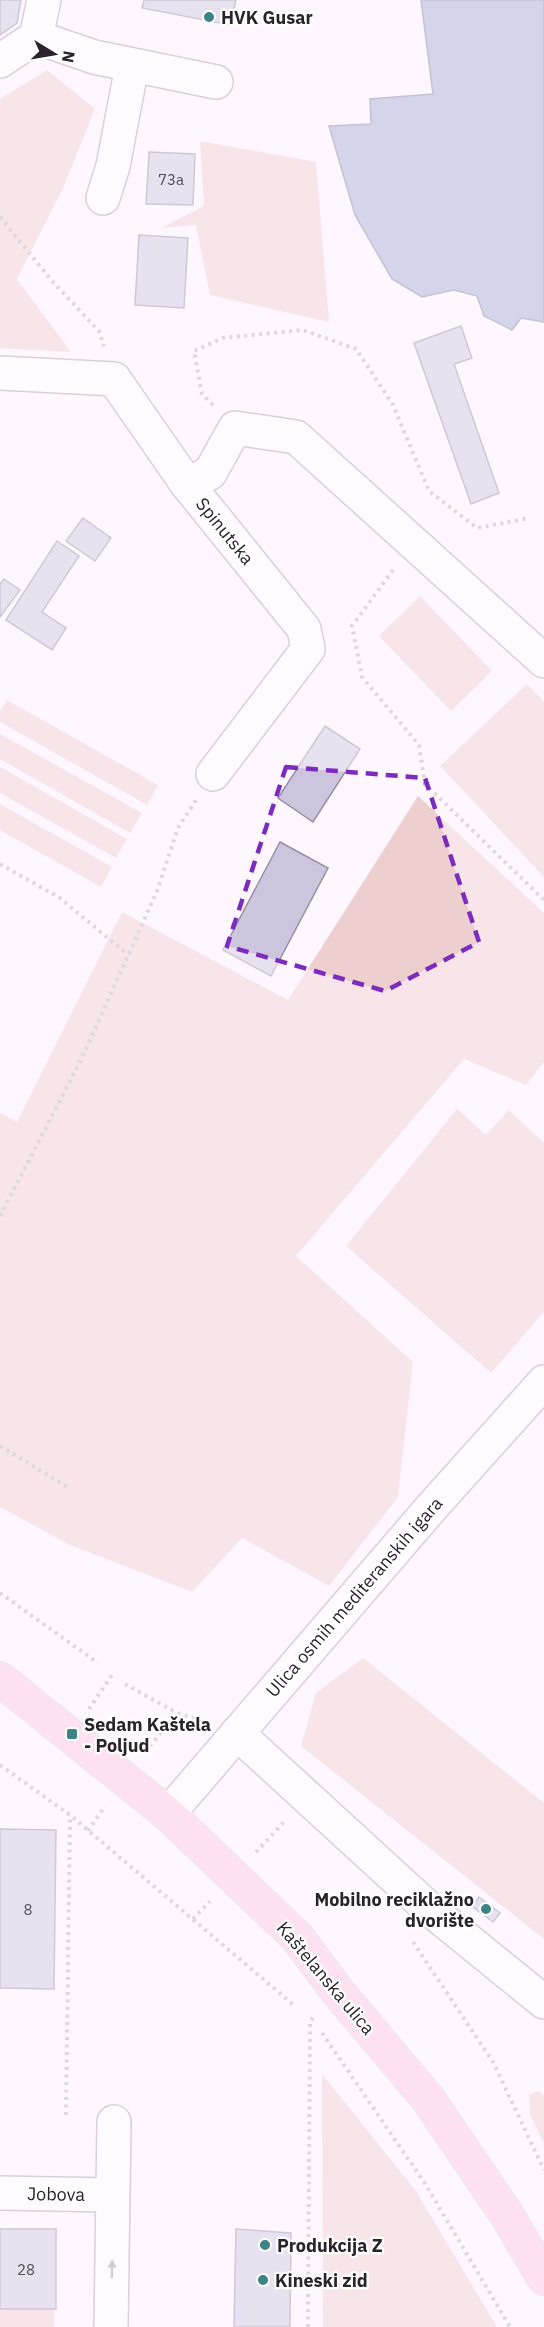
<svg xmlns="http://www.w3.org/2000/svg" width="544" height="2327" viewBox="0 0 544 2327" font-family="'IBM Plex Sans',sans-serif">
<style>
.green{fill:#edcfd0}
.water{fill:#a0aad0;stroke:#7d829e;stroke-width:1.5}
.building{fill:#ccc5dd;stroke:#968fa5;stroke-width:1.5}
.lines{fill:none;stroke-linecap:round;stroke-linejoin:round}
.minor-casing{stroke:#af9db0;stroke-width:36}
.major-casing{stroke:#d9d7d9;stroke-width:36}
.path{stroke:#b6afb7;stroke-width:4;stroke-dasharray:3 4.5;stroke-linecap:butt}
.minor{stroke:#fff;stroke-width:33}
.major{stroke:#fcc7df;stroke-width:33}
.oneway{fill:#9f9ca0}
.marked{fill:none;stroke:#7b2cbf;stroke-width:4.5;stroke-dasharray:12 8;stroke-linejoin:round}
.poi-dot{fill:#3b8384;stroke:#fff;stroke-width:2}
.labels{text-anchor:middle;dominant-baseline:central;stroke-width:4.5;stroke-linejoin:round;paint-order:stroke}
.number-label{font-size:15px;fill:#524c58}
.poi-label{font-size:18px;font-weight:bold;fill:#2a232b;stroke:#fff;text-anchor:start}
.street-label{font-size:18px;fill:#2a232b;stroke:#fff}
</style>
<rect width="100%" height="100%" fill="#fff7ff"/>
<g class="green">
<path d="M47,70L95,109L63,188L17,279L71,352L0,348V99Z"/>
<path d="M200,141L316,162L329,322L210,295L196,225L161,228L204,206Z"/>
<path d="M420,596L492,671L451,711L379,636Z"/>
<path d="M527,684L544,702V877L440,766Z"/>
<path d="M7,700L158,785L147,805L0,722V711Z"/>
<path d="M0,734L142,813L130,833L0,759Z"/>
<path d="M0,767L127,839L116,858L0,793Z"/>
<path d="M418,796L544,913V1062L526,1085L464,1059L296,1256L413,1362L398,1497L329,1586L242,1538L192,1592L70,1545L0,1507V1113L17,1122L122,912L288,1000Z"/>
<path d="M0,804L112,867L101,887L0,830Z"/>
<path d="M457,1109L486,1135L509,1110L544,1143V1312L491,1373L346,1246Z"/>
<path d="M363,1658L544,1803V1939L301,1746L316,1693Z"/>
<path d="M322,2074L416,2191L497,2327H323Z"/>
<path d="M538,2091L544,2095V2144L530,2114L529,2095Z"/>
<path d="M0,2229H56L54,2327H0Z"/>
</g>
<path class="water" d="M421,0H544V322L521,318L512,330L484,316L477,296L454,290L422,297L392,279L355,215L329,126L371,124L370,99L433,94Z"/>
<g class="building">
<path d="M0,0H21L17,23L0,35Z"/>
<path d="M144,0H236L230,25L142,8Z"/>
<path d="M149,152L195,154L193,205L146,204Z"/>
<path d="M139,235L188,238L184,308L135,305Z"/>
<path d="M461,326L472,358L454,364L499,493L471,504L414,343Z"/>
<path d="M83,518L111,538L95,561L66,541Z"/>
<path d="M57,541L79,556L42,612L66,628L52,650L6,620Z"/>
<path d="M4,579L20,590L0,617V584Z"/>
<path d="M325,726L360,749L313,822L278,798Z"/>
<path d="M280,842L328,868L271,976L223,950Z"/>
<path d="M0,1829L56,1830L54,1989L0,1988Z"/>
<path d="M479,1897L500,1913L493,1922L472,1906Z"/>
<rect x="0" y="2229" width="56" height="80"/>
<path d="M236,2229L291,2233L290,2327H234Z"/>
</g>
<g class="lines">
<defs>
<g id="minor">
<path d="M36,37L94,57L216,82"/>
<path d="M0,61L36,37L44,0"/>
<path d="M103,198L113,166L132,66"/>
<path d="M0,373L114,379L187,484L304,629L308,649L213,774"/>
<path d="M187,484L210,473L235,428L296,437L544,661"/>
<path d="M237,1733L427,1907L544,2002"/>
<path d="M168,1814L431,1508L544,1382"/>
<path d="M0,2193L112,2195"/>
<path d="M111,2327L114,2122"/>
</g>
<path id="major" d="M0,1679L168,1814L297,1937L338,1992L428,2099L507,2215L544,2278"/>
</defs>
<use href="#minor" class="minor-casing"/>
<use href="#major" class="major-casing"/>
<g class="path">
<path d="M0,217L52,281L99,331L104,346"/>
<path d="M213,405L202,394L194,351L223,338L303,330L356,349L393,405L429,491L477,528L529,518"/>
<path d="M393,570L352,626L362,677L419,745L425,784L544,900"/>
<path d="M0,864L60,898L128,955"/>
<path d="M0,1216L82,1058L157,891L178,828L196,800"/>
<path d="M0,1446L69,1488"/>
<path d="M0,1593L98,1663"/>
<path d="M125,1684L177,1713L205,1722"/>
<path d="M89,1709L112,1675"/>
<path d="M145,1752L177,1713"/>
<path d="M0,1765L70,1815L296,2007"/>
<path d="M88,1831L105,1806"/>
<path d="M256,1852L284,1822"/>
<path d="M193,1919L210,1901"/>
<path d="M413,1942L493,2062L544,2170"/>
<path d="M322,2033L426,2185L510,2327"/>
<path d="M66,2115L70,1816"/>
<path d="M308,2327L310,2021L316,2015"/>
</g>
<use href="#minor" class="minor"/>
<use href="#major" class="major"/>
</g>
<defs><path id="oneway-solid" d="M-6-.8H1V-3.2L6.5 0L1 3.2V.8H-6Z" transform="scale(1.5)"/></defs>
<use class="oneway" href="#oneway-solid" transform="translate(112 2269) rotate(-89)"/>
<path d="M0 0H544V2327H0ZM286,767L425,778L479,942L385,991L227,946Z" fill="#fff7ff" fill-opacity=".55" fill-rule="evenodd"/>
<path class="marked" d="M286,767L425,778L479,942L385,991L227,946Z"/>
<g class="poi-dot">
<circle cx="209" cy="17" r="6"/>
<rect x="66" y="1728" width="12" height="12" rx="3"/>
<circle cx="486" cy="1909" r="6"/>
<circle cx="265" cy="2245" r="6"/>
<circle cx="263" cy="2280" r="6"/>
</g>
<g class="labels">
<g class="number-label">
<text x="171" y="179">73a</text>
<text x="28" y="1909">8</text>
<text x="26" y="2269">28</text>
</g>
<g class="poi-label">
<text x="221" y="17">HVK Gusar</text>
<text x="84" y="1724">Sedam Kaštela<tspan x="84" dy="21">- Poljud</tspan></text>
<text x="474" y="1899" text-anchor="end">Mobilno reciklažno<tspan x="474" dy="21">dvorište</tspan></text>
<text x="277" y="2245">Produkcija Z</text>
<text x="275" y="2280">Kineski zid</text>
</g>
<g class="street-label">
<text transform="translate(225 531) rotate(51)">Spinutska</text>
<text transform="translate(354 1597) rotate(-49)">Ulica osmih mediteranskih igara</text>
<text transform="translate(326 1978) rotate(50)">Kaštelanska ulica</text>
<text transform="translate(56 2194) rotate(1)">Jobova</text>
</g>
</g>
<g transform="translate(54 54) rotate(101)" stroke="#ffffff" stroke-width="4.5" paint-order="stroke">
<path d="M0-4.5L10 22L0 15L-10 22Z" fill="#2a232b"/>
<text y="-9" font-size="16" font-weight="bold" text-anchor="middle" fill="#2a232b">N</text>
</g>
</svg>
